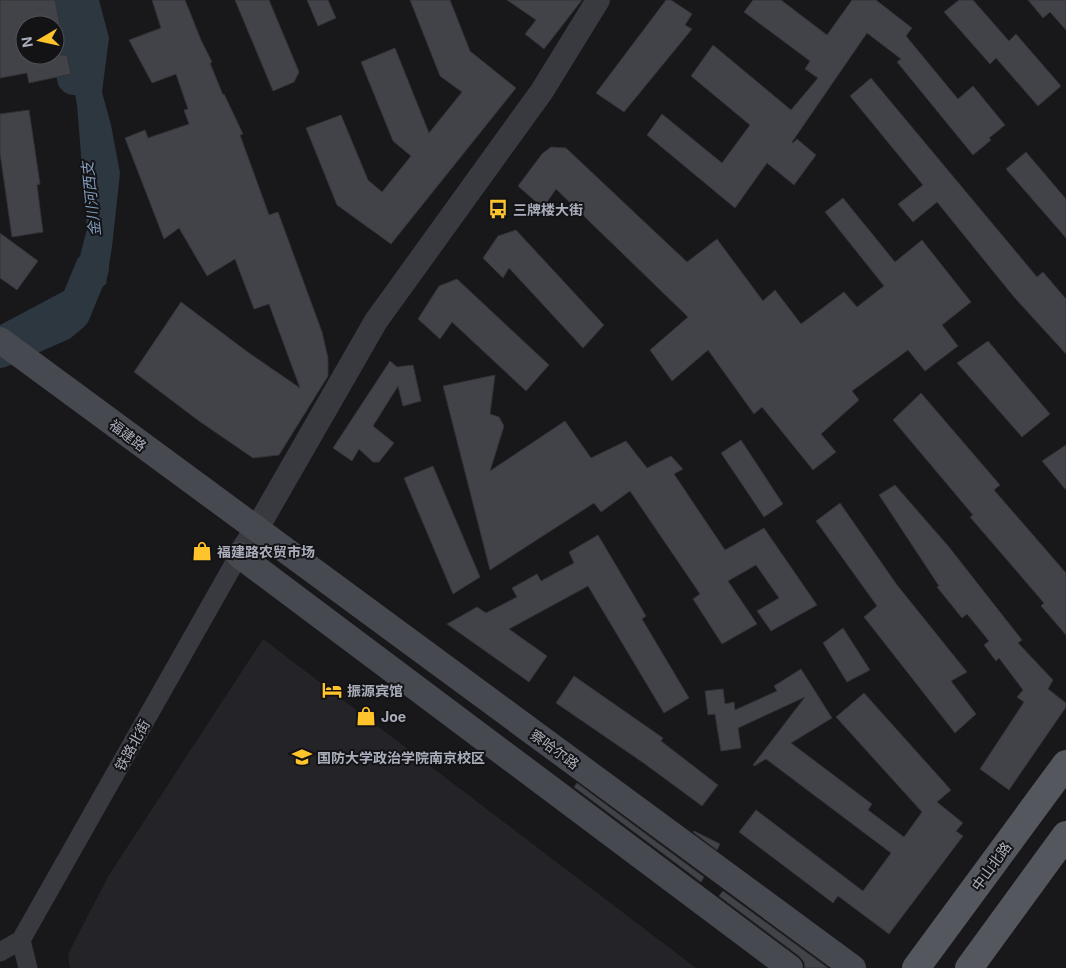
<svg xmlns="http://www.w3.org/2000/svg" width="1066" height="968" viewBox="0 0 1066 968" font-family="Inter,'Noto Sans SC',sans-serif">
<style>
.built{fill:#242428}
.water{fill:#2d3740}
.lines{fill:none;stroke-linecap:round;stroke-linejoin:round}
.river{stroke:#2d3740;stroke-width:34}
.building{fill:#424348;stroke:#323237}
.minor{stroke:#393a40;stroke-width:19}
.tertiary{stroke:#393a40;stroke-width:24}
.secondary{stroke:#474950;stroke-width:26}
.primary{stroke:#55575f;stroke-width:28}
.labels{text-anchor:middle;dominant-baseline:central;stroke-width:4;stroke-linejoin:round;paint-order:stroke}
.poi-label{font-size:14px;font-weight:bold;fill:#aaaebb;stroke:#131316;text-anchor:start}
.street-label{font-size:14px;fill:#aaaebb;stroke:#131316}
.water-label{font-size:15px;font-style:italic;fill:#7f9ab8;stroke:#131316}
</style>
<rect width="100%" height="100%" fill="#18181b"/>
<path class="built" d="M263,639L696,968H70L68,954L109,875Z"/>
<path class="water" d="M59,0H99L109,38L102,92L111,125L120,173L112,247L106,284L55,325L0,349V325L64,291L79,268L81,252L87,229L77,105Z"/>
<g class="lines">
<g class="river">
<path d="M58,0L74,78"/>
<path d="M0,351L61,324L73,314L92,268"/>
</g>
</g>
<g class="building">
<path d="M0,0H55L60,25H25V55H67L71,74L29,83L27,73L0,78Z"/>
<path d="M152,0H185L201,40L212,62L210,63L223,95L224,94L243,134L240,135L269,215L278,212L322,332L328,358V376L279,455L253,458L199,421L134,372L181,302L249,353L300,388L269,304L254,309L235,259L207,276L179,228L164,239L125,138L145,130L148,138L189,124L184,110L188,109L176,74L152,83L129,40L161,28Z"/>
<path d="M235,0H269L299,72L294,82L273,91Z"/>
<path d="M307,0H328L336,18L318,26Z"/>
<path d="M410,0H450L470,51L516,88L391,244L337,205L306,128L341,115L368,180L382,192L411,156L393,141L361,62L395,48L429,133L462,92L440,76Z"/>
<path d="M507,0H582L544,49L525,34L536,20Z"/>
<path d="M666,0H671L692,14L685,25L692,29L624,112L596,93Z"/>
<path d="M753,0H781L827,35L852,0H876L912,28L906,36L958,99L973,86L1005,125L989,138L991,140L973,155L897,62L901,59L867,33L792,142L793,143L797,139L816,155L794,185L767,163L735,208L647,135L662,114L722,163L750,125L691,76L713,45L791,110L818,78L805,69L810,61L744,12Z"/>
<path d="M959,0H973L1009,41L1016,34L1061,86L1038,106L996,58L990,64L944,12Z"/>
<path d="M1028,0H1066V30L1050,12L1043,18Z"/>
<path d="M871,78L1037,277L1043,272L1066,299V354L1014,297L937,202L913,222L898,204L923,185L850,96Z"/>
<path d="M29,110L40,184L37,185L43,232L12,237L0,153V114Z"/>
<path d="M551,147L566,148L687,262L717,239L763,301L775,290L801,324L844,292L857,307L884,286L825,212L843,198L895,262L922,240L971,302L942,325L958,346L925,371L908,350L852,391L859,400L821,434L836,452L813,470L762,407L754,414L708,350L672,381L650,350L688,317L556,189L543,208L518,186L542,154Z"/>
<path d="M1026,152L1066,199V238L1006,169Z"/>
<path d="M516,230L604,325L583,348L509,268L503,278L483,258L498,236Z"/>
<path d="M0,233L38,261L17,290L0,278Z"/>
<path d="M457,279L549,365L526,391L452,322L440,339L418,319L439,286Z"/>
<path d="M988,341L1050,414L1022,437L957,363Z"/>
<path d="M390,361L397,367L413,365L421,401L403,406L398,386L373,426L394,443L379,462H373L359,449L352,461L333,448Z"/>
<path d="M495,375L490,414L499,417L504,426L490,471L565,421L591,458L626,441L647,468L671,456L683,469L674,474L725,550L764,528L817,605L771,631L757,611L779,598L756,565L728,581L757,624L722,644L693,599L700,594L630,491L601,512L594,503L490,570L443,386Z"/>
<path d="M921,393L1000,485L994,490L1066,573V635L1041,606L1044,603L970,517L973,515L893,420Z"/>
<path d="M741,440L783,504L764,517L721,453Z"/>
<path d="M1066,445V490L1042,461Z"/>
<path d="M433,466L480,577L453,594L404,478Z"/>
<path d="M895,485L949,547L1022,640L1018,643L1053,680L1048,689L1066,703V707L1009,790L980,769L1024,702L1017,697L1023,690L999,658L996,661L984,645L989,641L967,614L962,618L937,587L939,586L879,495Z"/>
<path d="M840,503L897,585L967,672L951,681L976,714L955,733L864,617L877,606L816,521Z"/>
<path d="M598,535L646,616L642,619L689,698L664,713L588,586L509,629L547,656L529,682L447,624L477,607L486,613L517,597L512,588L537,574L541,581L574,563L569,552Z"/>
<path d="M843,628L870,670L847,682L823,643Z"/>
<path d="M801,669L832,718L791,743L872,804L868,810L904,837L922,812L836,717L864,693L951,790L937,802L963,823L956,831L963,836L889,934L838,896L833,903L739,832L756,810L863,891L891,853L766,759L754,766L753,765L805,697L738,728L741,748L721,751L715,714L708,715L705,691L723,689L725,704L734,702L735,710L777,691L774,686Z"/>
<path d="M574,676L663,738L661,741L718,785L702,806L645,764L556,703Z"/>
<path d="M577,783L704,877L701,882L574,787Z"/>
<path d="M694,831L720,844L717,850L693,832Z"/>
<path d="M723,891L828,968H805L804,962L799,956L719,896Z"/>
</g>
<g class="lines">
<g class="minor">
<path d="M21,940L28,968"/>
<path d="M0,952L21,940L239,555"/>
</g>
<path class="tertiary" d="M239,555L256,530L376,321L542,91L598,0"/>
<g class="secondary">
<path d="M0,340L853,968"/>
<path d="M239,555L790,968"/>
</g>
<g class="primary">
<path d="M916,968L1066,764"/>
<path d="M969,968L1066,835"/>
</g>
</g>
<defs>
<symbol id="bus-bare" viewBox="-9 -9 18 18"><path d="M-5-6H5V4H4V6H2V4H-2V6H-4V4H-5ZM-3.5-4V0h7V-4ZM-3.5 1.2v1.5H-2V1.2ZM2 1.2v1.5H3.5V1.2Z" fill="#ffc32c" stroke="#131316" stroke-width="2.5" paint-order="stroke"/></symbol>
<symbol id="shop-bare" viewBox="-9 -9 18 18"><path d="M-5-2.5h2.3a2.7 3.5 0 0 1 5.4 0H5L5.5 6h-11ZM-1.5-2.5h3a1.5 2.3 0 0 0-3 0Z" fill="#ffc32c" stroke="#131316" stroke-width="2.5" paint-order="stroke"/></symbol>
<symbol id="hotel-bare" viewBox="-9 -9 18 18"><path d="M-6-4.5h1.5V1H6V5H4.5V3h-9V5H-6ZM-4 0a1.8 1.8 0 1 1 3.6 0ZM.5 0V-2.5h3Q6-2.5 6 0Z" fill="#ffc32c" stroke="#131316" stroke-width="2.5" paint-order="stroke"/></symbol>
<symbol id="university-bare" viewBox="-9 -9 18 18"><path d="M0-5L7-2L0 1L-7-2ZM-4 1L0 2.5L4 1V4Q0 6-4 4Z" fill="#ffc32c" stroke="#131316" stroke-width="2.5" paint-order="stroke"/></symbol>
</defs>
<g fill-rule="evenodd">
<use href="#bus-bare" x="484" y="195" width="28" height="28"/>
<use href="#shop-bare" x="188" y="537" width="28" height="28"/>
<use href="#hotel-bare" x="318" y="676" width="28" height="28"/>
<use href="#shop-bare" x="352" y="702" width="28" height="28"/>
<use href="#university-bare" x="288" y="743" width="28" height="28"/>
</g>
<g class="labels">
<g class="poi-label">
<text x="513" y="209">三牌楼大街</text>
<text x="217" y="551">福建路农贸市场</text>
<text x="347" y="690">振源宾馆</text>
<text x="381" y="716">Joe</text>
<text x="317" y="757">国防大学政治学院南京校区</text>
</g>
<g class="street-label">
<text transform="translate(128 435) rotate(37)">福建路</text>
<text transform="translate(132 745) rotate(-61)">铁路北街</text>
<text transform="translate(555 749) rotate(36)">察哈尔路</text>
<text transform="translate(991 866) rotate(-54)">中山北路</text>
</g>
<g class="water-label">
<text transform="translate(91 199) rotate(-96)">金川河西支</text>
</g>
</g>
<g transform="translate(40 40) rotate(261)"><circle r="24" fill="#131316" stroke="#4f5158"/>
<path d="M0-4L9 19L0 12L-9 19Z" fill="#ffc32c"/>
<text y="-8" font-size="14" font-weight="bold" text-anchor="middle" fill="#aaaebb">N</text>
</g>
</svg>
